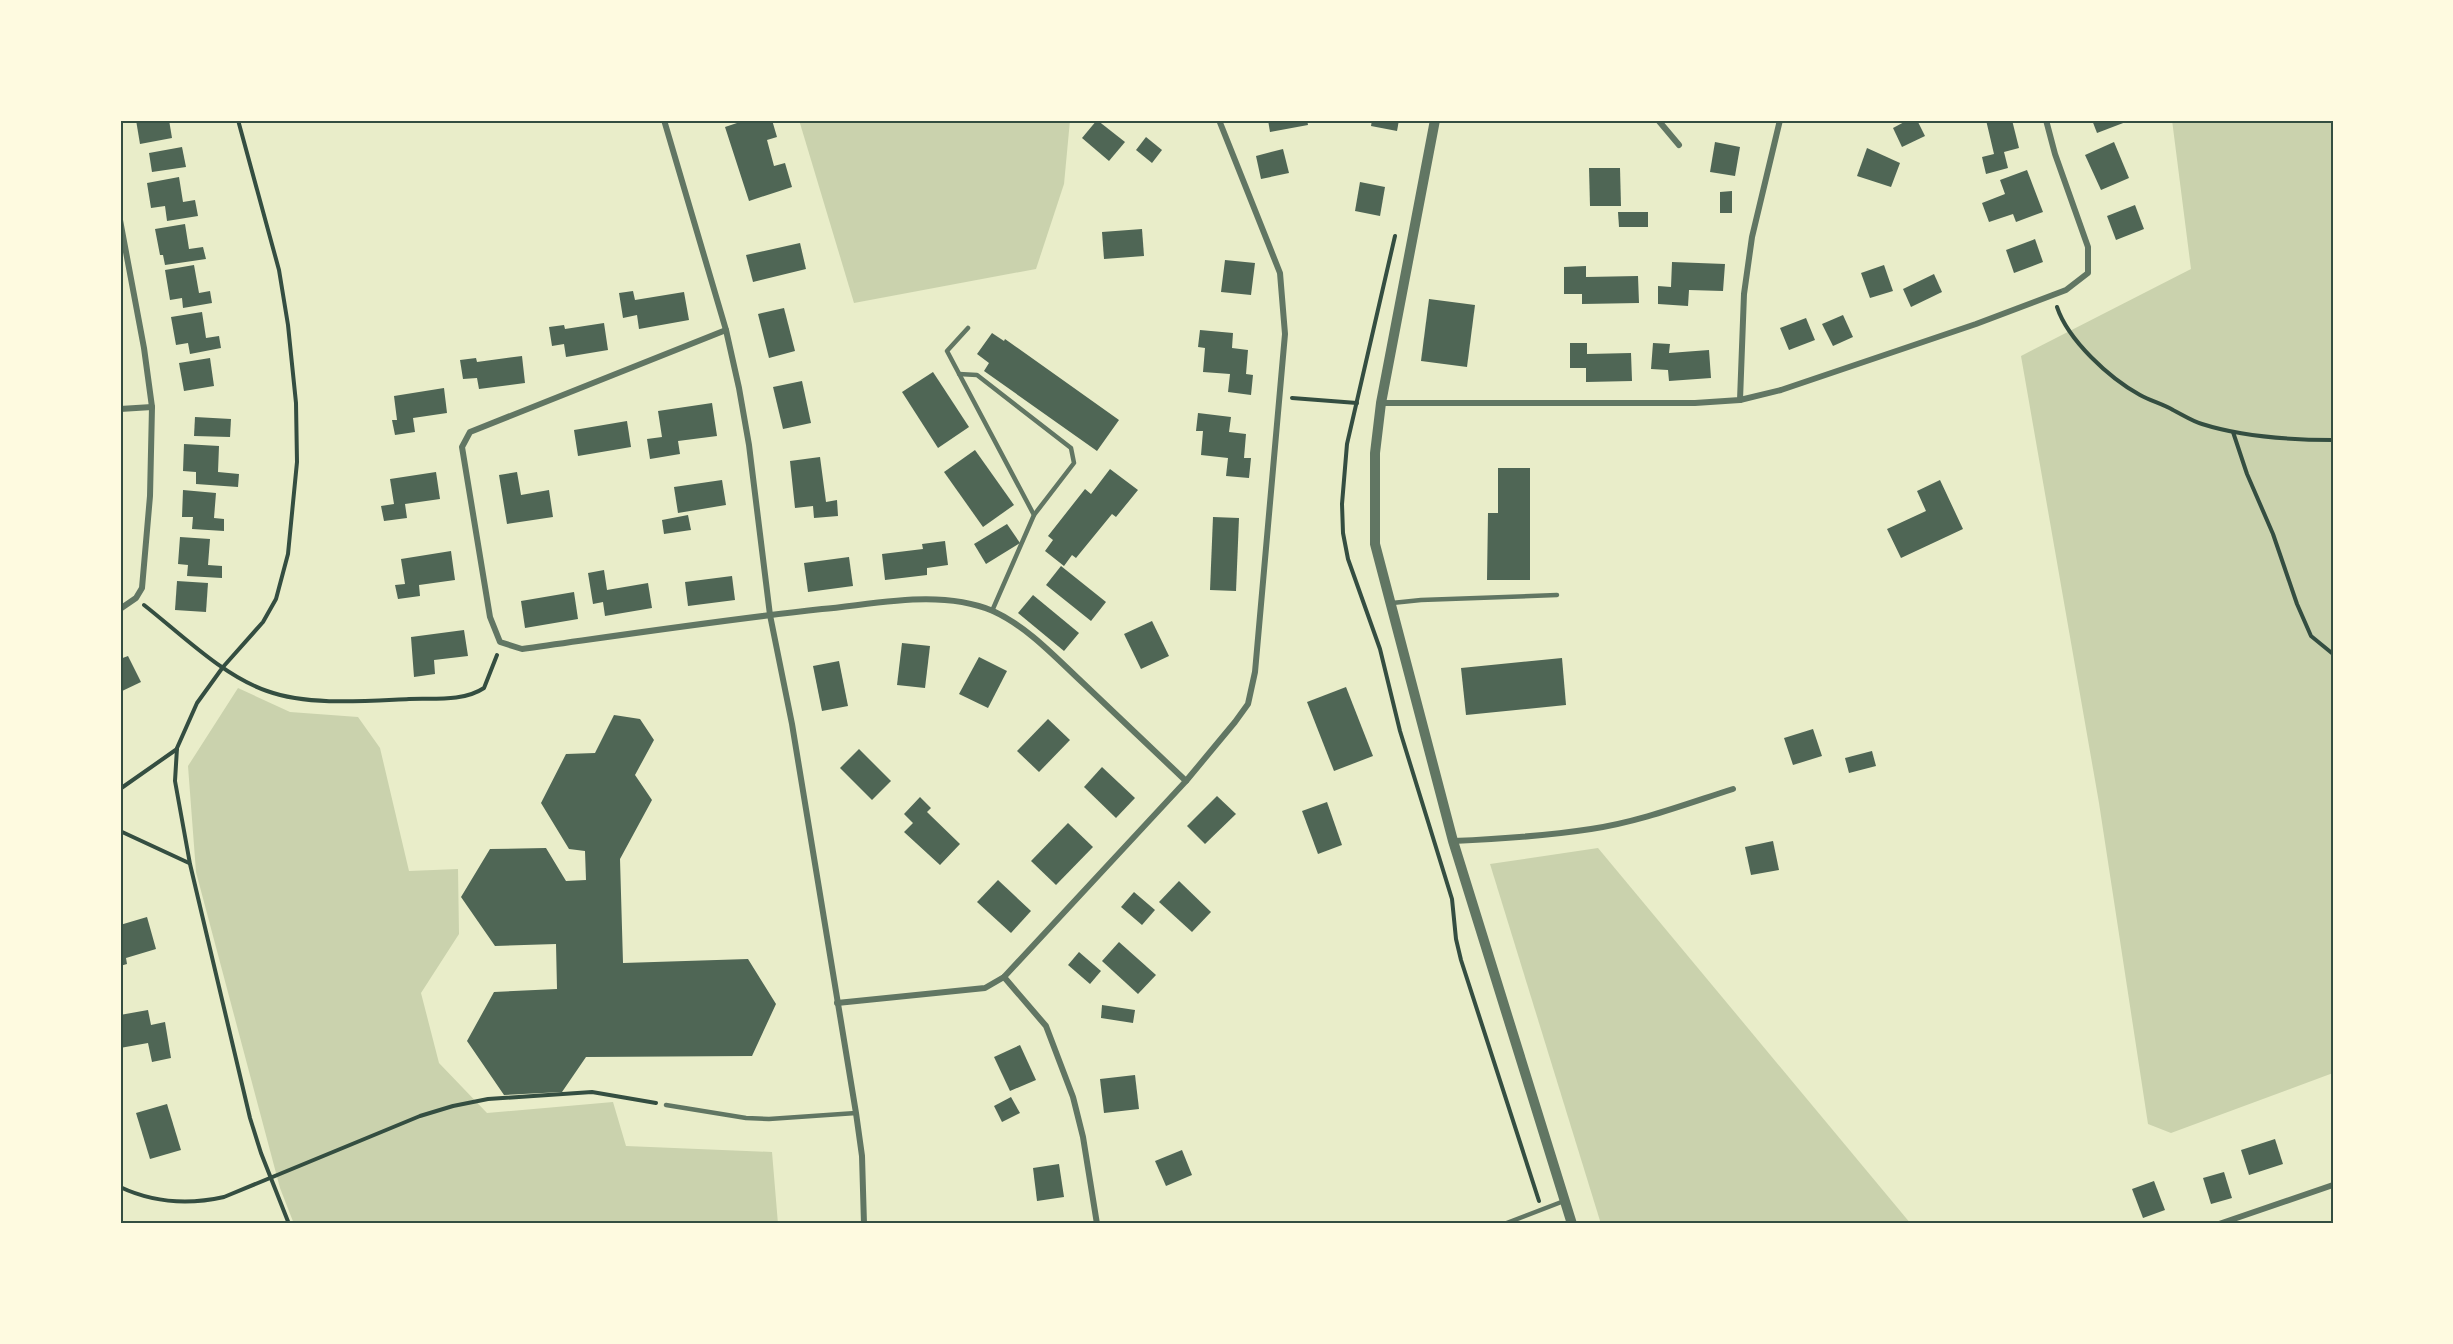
<svg xmlns="http://www.w3.org/2000/svg" width="2453" height="1344" viewBox="0 0 2453 1344" font-family="'Varela Round',sans-serif">
<style>
.green{fill:#cad2ad}
.building{fill:#4f6655}
.lines{fill:none;stroke-linecap:round;stroke-linejoin:round}
.path{stroke:#344e41;stroke-width:4}
.service{stroke:#617663;stroke-width:4.5}
.minor{stroke:#617663;stroke-width:6}
.tertiary{stroke:#617663;stroke-width:10}
.neatline{fill:none;stroke:#344e41;stroke-width:2}
</style>
<rect width="100%" height="100%" fill="#e9edc9"/>
<g class="green">
<path d="M799,120H1070L1064,184L1036,269L854,303Z"/>
<path d="M2172,120H2333V1073L2171,1133L2148,1124L2099,803L2021,356L2191,269Z"/>
<path d="M238,688L290,712L358,717L380,748L409,871L458,869L459,934L421,993L439,1063L487,1113L613,1102L626,1146L772,1152L778,1224H294L280,1188L196,872L188,766Z"/>
<path d="M1598,848L1911,1224H1601L1490,864Z"/>
</g>
<g class="building">
<path d="M136,120H169L172,138L140,144Z"/>
<path d="M746,120H772L777,137L767,140L774,166L785,163L792,187L749,201L725,127Z"/>
<path d="M1097,120L1125,142L1109,161L1082,138Z"/>
<path d="M1268,120H1307L1308,125L1270,132Z"/>
<path d="M1372,120H1399L1397,131L1371,126Z"/>
<path d="M1908,120H1917L1925,136L1902,147L1893,128Z"/>
<path d="M1986,120H2012L2019,148L2004,152L2008,168L1986,174L1982,157L1994,154Z"/>
<path d="M2092,120H2131L2097,133Z"/>
<path d="M1146,137L1162,150L1152,163L1136,150Z"/>
<path d="M1715,142L1740,147L1735,176L1710,172Z"/>
<path d="M2114,142L2129,178L2101,190L2085,155Z"/>
<path d="M182,147L186,167L152,172L149,153Z"/>
<path d="M1867,148L1900,163L1891,187L1857,176Z"/>
<path d="M1283,149L1289,173L1261,179L1256,156Z"/>
<path d="M1589,168H1620L1621,206H1590Z"/>
<path d="M2027,170L2043,212L2016,222L2013,214L1989,222L1982,203L2005,194L2000,180Z"/>
<path d="M179,177L183,202L195,200L198,216L167,221L165,206L151,208L147,183Z"/>
<path d="M1360,182L1385,187L1380,216L1355,211Z"/>
<path d="M1732,191V213H1720V192Z"/>
<path d="M2135,205L2144,229L2116,240L2107,216Z"/>
<path d="M1618,212H1648V227H1619Z"/>
<path d="M185,224L189,249L203,247L206,259L165,265L163,255H160L155,229Z"/>
<path d="M1142,229L1144,256L1104,259L1102,232Z"/>
<path d="M2035,239L2043,262L2014,273L2006,250Z"/>
<path d="M800,243L806,269L753,282L746,255Z"/>
<path d="M1225,260L1255,263L1251,295L1221,292Z"/>
<path d="M1672,262L1725,264L1723,291L1689,290L1688,306L1658,304V286L1671,287Z"/>
<path d="M194,265L199,293L210,291L212,303L183,308L182,298L170,300L165,270Z"/>
<path d="M1884,265L1893,291L1870,298L1861,273Z"/>
<path d="M1586,266V277L1638,276L1639,303L1582,304V294H1564V267Z"/>
<path d="M1934,274L1942,292L1911,307L1903,289Z"/>
<path d="M633,291L635,300L684,292L689,320L639,329L637,315L623,318L619,293Z"/>
<path d="M1429,299L1475,305L1467,367L1421,361Z"/>
<path d="M784,308L795,351L769,358L758,314Z"/>
<path d="M202,312L206,338L219,336L221,348L190,354L188,343L176,345L171,317Z"/>
<path d="M1843,315L1853,337L1833,346L1822,324Z"/>
<path d="M1806,318L1815,340L1789,350L1780,328Z"/>
<path d="M604,323L608,350L566,357L564,344L552,346L549,327L564,325L565,329Z"/>
<path d="M1200,330L1233,333L1232,348L1248,350L1246,374L1253,375L1251,395L1228,392L1230,374L1203,372L1205,348L1198,347Z"/>
<path d="M992,333L1004,341L1005,339L1119,420L1097,451L984,371L989,363L977,354Z"/>
<path d="M1570,343H1587V354L1631,353L1632,381L1586,382V368H1570Z"/>
<path d="M1653,343L1670,344L1669,353L1709,350L1711,378L1669,381L1668,370L1651,369Z"/>
<path d="M522,356L525,383L479,389L477,378L463,379L460,360L476,358L477,362Z"/>
<path d="M210,358L214,386L184,391L179,363Z"/>
<path d="M933,372L969,427L938,448L902,392Z"/>
<path d="M802,381L811,423L783,429L773,387Z"/>
<path d="M444,388L447,413L413,418L415,432L395,435L392,420H397L394,396Z"/>
<path d="M712,403L717,436L678,441L680,454L650,459L647,439L662,437L658,411Z"/>
<path d="M1198,413L1231,417L1229,432L1246,434L1244,458H1251L1249,478L1226,476L1228,458L1201,455L1203,431H1196Z"/>
<path d="M195,417L231,419L230,437L194,436Z"/>
<path d="M627,421L631,447L578,456L574,430Z"/>
<path d="M184,444L219,446L218,472L239,474L238,487L196,484V472L183,471Z"/>
<path d="M975,450L1014,505L983,527L944,472Z"/>
<path d="M820,457L826,502L837,500L838,516L814,518L813,506L795,508L790,461Z"/>
<path d="M1498,468H1530V580H1487L1488,513H1498Z"/>
<path d="M1110,469L1138,490L1116,517L1112,514L1076,558L1072,555L1064,566L1045,551L1053,540L1048,536L1085,489L1091,494Z"/>
<path d="M436,472L440,499L405,504L407,518L384,521L381,506L394,504L390,479Z"/>
<path d="M517,472L521,495L549,490L553,517L507,524L499,475Z"/>
<path d="M722,480L726,505L678,513L674,487Z"/>
<path d="M1940,480L1963,529L1901,558L1887,529L1926,511L1917,491Z"/>
<path d="M183,490L216,493L214,518L224,519V531L192,529L193,517H182Z"/>
<path d="M688,515L691,530L664,534L662,520Z"/>
<path d="M1213,517L1239,518L1236,591L1210,590Z"/>
<path d="M1007,524L1020,543L986,564L974,544Z"/>
<path d="M180,537L210,539L208,565L222,566V578L187,576L188,565L178,564Z"/>
<path d="M945,541L948,565L927,568V575L885,580L882,554L923,549L922,544Z"/>
<path d="M451,551L455,580L419,585L420,596L398,599L395,585L405,584L401,559Z"/>
<path d="M849,557L853,586L808,592L804,563Z"/>
<path d="M1061,566L1106,602L1091,621L1046,585Z"/>
<path d="M604,570L607,590L648,583L652,608L605,616L603,602L593,604L588,573Z"/>
<path d="M732,576L735,600L688,606L685,582Z"/>
<path d="M177,581L208,583L206,612L175,610Z"/>
<path d="M574,592L578,619L525,628L521,601Z"/>
<path d="M1033,595L1079,633L1064,651L1018,613Z"/>
<path d="M1152,621L1169,656L1141,669L1124,634Z"/>
<path d="M464,630L468,656L434,660L435,674L414,677L411,637Z"/>
<path d="M902,643L930,646L925,688L897,685Z"/>
<path d="M128,656L141,682L120,692V659Z"/>
<path d="M979,657L1007,671L988,708L959,694Z"/>
<path d="M1562,658L1566,705L1466,715L1461,668Z"/>
<path d="M839,661L848,706L822,711L813,666Z"/>
<path d="M1346,687L1373,756L1334,771L1307,702Z"/>
<path d="M614,715L640,719L654,740L635,775L652,800L620,859L623,963L748,959L776,1004L752,1056L586,1057L562,1092L504,1095L467,1041L494,992L557,989L556,944L495,946L461,897L490,849L546,848L566,881L586,880L585,851L569,849L541,803L566,754L595,753Z"/>
<path d="M1048,719L1070,740L1039,772L1017,751Z"/>
<path d="M1813,729L1822,756L1793,765L1784,738Z"/>
<path d="M859,749L891,781L872,800L840,768Z"/>
<path d="M1872,751L1876,766L1849,773L1845,758Z"/>
<path d="M1102,767L1135,798L1116,818L1084,787Z"/>
<path d="M1217,796L1236,814L1205,844L1187,826Z"/>
<path d="M920,797L931,808L927,812L960,844L940,865L904,832L913,823L904,814Z"/>
<path d="M1327,802L1342,845L1318,854L1302,811Z"/>
<path d="M1068,823L1093,847L1056,885L1031,861Z"/>
<path d="M1773,841L1779,870L1751,875L1745,847Z"/>
<path d="M998,880L1031,911L1011,933L977,902Z"/>
<path d="M1179,881L1211,912L1192,932L1159,902Z"/>
<path d="M1134,892L1155,910L1142,925L1121,907Z"/>
<path d="M147,917L156,949L126,958L127,964L120,966V925Z"/>
<path d="M1119,942L1156,975L1138,994L1102,961Z"/>
<path d="M1079,952L1101,971L1090,984L1068,965Z"/>
<path d="M1102,1005L1135,1010L1133,1023L1101,1018Z"/>
<path d="M148,1010L151,1025L165,1022L171,1058L152,1062L148,1043L120,1048V1015Z"/>
<path d="M1020,1045L1036,1080L1010,1091L994,1057Z"/>
<path d="M1135,1075L1139,1109L1104,1113L1100,1079Z"/>
<path d="M1011,1097L1020,1113L1002,1122L994,1106Z"/>
<path d="M167,1104L181,1150L150,1159L136,1113Z"/>
<path d="M2275,1139L2283,1164L2249,1175L2241,1150Z"/>
<path d="M1182,1150L1192,1175L1166,1186L1155,1161Z"/>
<path d="M1059,1164L1064,1197L1037,1201L1033,1168Z"/>
<path d="M2224,1172L2232,1198L2211,1204L2203,1178Z"/>
<path d="M2154,1181L2165,1210L2143,1218L2132,1189Z"/>
</g>
<g class="lines">
<g class="path">
<path d="M238,120L279,270L288,325L296,403L297,462L288,554L276,599L263,622L223,667L197,703L177,748L175,781L190,864L250,1118L261,1153L289,1224"/>
<path d="M1395,236L1347,444L1342,504L1343,533L1348,559L1380,649L1400,731L1452,899L1456,939L1461,960L1539,1201"/>
<path d="M2057,307C2068,340 2109,378 2140,395C2151,401 2163,404 2173,410C2183,415 2192,421 2202,424C2243,437 2290,440 2333,440"/>
<path d="M1292,398L1357,403"/>
<path d="M2233,432L2247,474L2273,534L2297,604L2311,636L2333,654"/>
<path d="M144,605C181,634 223,676 267,691C309,706 365,701 409,699C433,698 463,702 484,688L497,655"/>
<path d="M120,789L177,749"/>
<path d="M120,831L189,863"/>
<path d="M120,1187C154,1203 188,1205 224,1197L420,1116L453,1106L488,1099L592,1092L656,1103"/>
</g>
<g class="service">
<path d="M968,328L947,351L1034,515L992,611"/>
<path d="M959,374L977,375L1071,448L1074,463L1034,515"/>
<path d="M1392,603L1421,600L1557,595"/>
<path d="M666,1105L746,1118L769,1119L856,1113"/>
<path d="M1504,1224L1564,1201"/>
</g>
<g class="minor">
<path d="M664,120L726,330L739,388L749,445L770,615L792,724L856,1113L862,1156L864,1224"/>
<path d="M1658,120L1679,145"/>
<path d="M120,220L144,348L152,407L150,496L142,588L136,598L120,609"/>
<path d="M726,330L470,432L462,447L490,617L500,642L522,649C622,635 722,620 822,609C877,604 940,589 993,611C1028,627 1056,658 1084,684C1118,716 1152,749 1186,781"/>
<path d="M1740,400L1744,294L1752,237L1780,120"/>
<path d="M1381,403H1695L1740,400L1781,390L1976,324L2066,290L2088,273V247L2055,154L2046,120"/>
<path d="M120,409L152,407"/>
<path d="M1453,841C1499,839 1545,836 1591,829C1639,822 1686,804 1733,789"/>
<path d="M1004,977L1046,1026L1073,1097L1083,1137L1097,1224"/>
<path d="M837,1003L985,988L1004,977L1186,781L1235,722L1248,704L1255,672L1285,334L1280,273L1219,120"/>
<path d="M2219,1224L2333,1185"/>
</g>
<path class="tertiary" d="M1435,120L1381,403L1375,453V544L1453,841L1572,1224"/>
</g>
<rect width="2453" height="1344" fill="none" stroke="#fefae0" stroke-width="243"/>
<rect x="122" y="122" width="2210" height="1100" class="neatline"/>
</svg>
